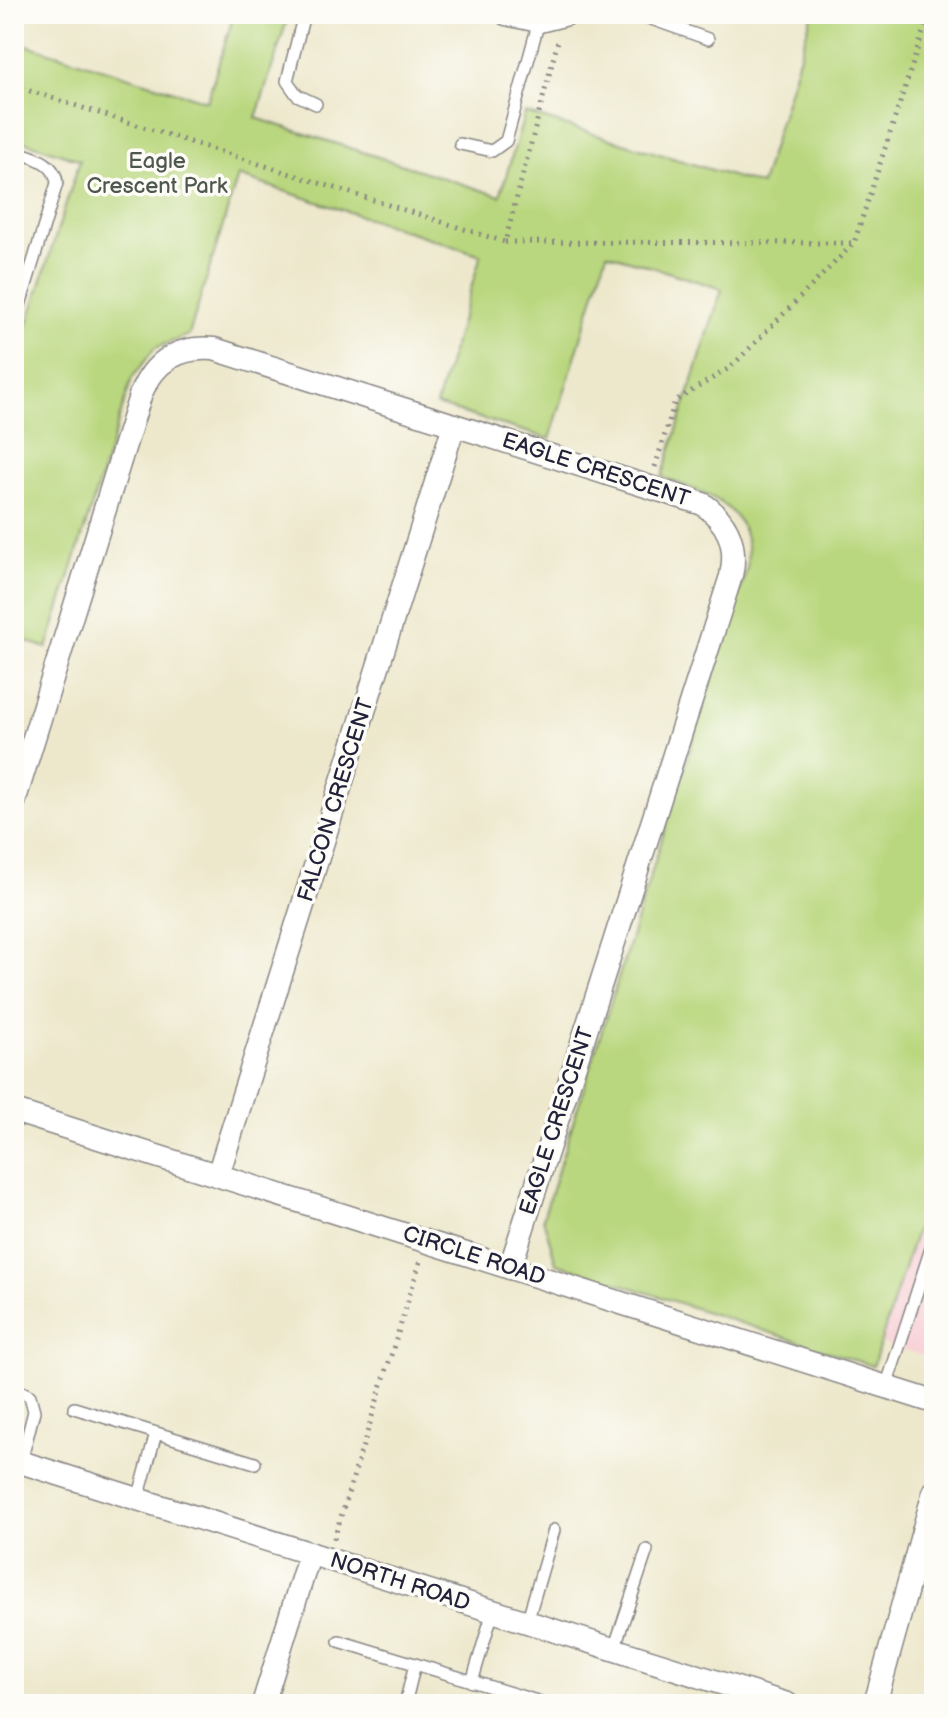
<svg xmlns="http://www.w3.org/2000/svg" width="948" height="1718" viewBox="0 0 948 1718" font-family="'Balsamiq Sans',sans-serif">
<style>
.built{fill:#f7cfd5}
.green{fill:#b9d77e;stroke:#6e7c5c;stroke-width:2}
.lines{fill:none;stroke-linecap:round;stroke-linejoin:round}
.lane-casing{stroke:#888584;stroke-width:14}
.street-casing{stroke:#888584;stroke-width:25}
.path{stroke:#888584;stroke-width:5;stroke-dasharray:2 6;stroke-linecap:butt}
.lane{stroke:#fff;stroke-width:11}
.street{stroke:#fff;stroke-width:22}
.labels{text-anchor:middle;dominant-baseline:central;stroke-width:7;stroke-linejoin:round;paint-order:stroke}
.park-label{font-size:22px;fill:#4f584f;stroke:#fdfcf7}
.street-label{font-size:22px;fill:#22223b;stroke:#fdfcf7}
</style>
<rect width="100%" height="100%" fill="#fdfcf7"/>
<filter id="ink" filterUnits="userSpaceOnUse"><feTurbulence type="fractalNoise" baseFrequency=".0125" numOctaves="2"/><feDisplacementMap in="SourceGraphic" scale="16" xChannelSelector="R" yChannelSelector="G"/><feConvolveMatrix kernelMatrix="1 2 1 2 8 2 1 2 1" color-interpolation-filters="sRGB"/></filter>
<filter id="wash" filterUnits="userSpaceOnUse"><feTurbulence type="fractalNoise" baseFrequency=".006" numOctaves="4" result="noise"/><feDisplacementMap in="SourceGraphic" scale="32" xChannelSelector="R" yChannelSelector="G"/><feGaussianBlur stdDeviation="1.8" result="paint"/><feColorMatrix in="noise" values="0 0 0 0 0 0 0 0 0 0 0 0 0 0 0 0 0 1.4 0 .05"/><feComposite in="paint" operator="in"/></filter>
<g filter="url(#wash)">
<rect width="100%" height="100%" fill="#ede8cc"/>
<path class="built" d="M934,1174V1359L881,1343Z"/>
<path class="green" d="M234,14H289L256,118L500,196L525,113L761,185L812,14H934V1174L873,1366L556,1263L543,1218L747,568C754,505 710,496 662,477L722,289L607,253L550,439L436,405L481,255L238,176L189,335L155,348L132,378L47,648L14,637V367L80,160L14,138V41L207,101Z"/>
</g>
<g filter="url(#ink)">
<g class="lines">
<defs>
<g id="lane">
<path d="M304,14L287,81L297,95L316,104"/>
<path d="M637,14L708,39"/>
<path d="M460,144L492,151L506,141L539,21"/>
<path d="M14,151C32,157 55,161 57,183L14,325"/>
<path d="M886,1387L934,1239"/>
<path d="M14,1388L30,1396L34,1411L21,1462"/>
<path d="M74,1408L255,1463"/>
<path d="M138,1499L156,1433"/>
<path d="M527,1622L554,1530"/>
<path d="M339,1641L547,1704"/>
<path d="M614,1649L647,1550"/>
<path d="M472,1682L493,1611"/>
<path d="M405,1704L415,1664"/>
</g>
<g id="street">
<path d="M506,14L539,21L567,14"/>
<path d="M14,802L141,393C155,361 179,346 214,349L703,504C728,522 738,545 731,576L510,1268"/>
<path d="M14,1111L934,1402"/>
<path d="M218,1175L454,425"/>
<path d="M14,1460L787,1704"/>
<path d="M263,1704L310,1553"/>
<path d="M875,1704L934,1492"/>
</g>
</defs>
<use href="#lane" class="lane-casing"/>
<use href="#street" class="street-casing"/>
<g class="path">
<path d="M14,86L505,242L558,41"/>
<path d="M505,242L853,243"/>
<path d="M655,467L675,401L731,367L854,243L929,14"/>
<path d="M334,1539L420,1262"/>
</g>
<use href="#lane" class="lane"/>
<use href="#street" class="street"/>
</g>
</g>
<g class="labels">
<g class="park-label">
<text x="157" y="161">Eagle<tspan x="157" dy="25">Crescent Park</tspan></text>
</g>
<g class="street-label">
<text transform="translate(596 470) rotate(18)">EAGLE CRESCENT</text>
<text transform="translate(336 800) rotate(-73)">FALCON CRESCENT</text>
<text transform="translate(557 1121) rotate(-72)">EAGLE CRESCENT</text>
<text transform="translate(474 1256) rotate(18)">CIRCLE ROAD</text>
<text transform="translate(400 1582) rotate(18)">NORTH ROAD</text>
</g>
</g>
<rect width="948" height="1718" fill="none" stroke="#fdfcf7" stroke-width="48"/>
</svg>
